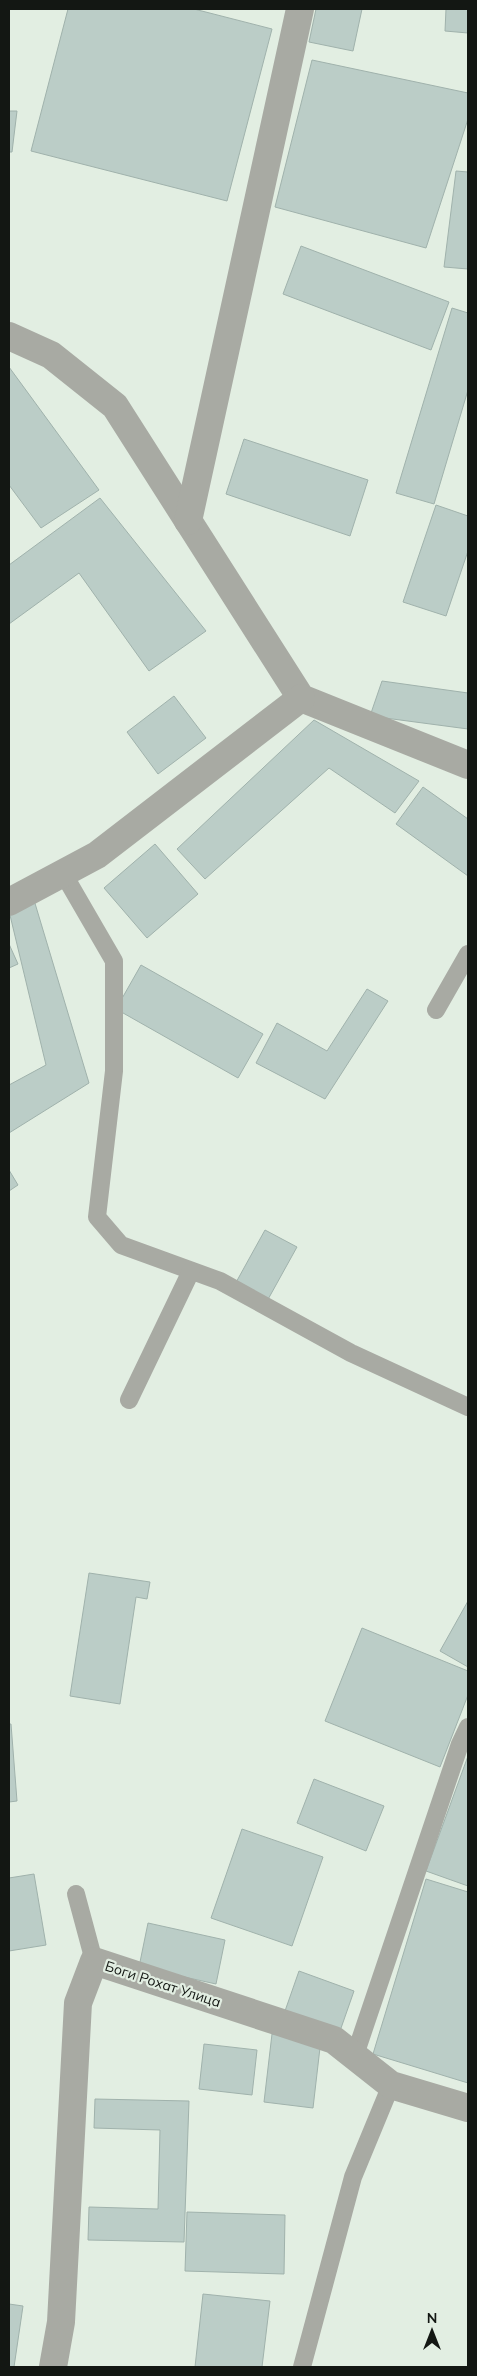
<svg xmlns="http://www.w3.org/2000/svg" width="477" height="2376" viewBox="0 0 477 2376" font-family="Mulish,sans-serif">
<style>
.building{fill:#bbcdc7;stroke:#a0b2ac}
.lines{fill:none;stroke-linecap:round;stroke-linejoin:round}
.lane{stroke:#a8aaa3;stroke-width:18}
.street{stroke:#a8aaa3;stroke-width:28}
.labels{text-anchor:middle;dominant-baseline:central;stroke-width:4.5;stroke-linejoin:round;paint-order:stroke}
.street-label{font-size:14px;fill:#131713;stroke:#e2eee2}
</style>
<rect width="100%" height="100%" fill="#e2eee2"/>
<g class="building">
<path d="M68,9H194L272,29L227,201L31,151Z"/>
<path d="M316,9H362L353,51L309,42Z"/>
<path d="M446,9H468V33L445,31Z"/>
<path d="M312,60L468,93V119L426,248L275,207Z"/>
<path d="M9,111H17L12,152H9Z"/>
<path d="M456,171L468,172V269L444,267Z"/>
<path d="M301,246L449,302L431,350L283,294Z"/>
<path d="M452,308L468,313V390L434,504L396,493Z"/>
<path d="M9,367L99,490L41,528L9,485Z"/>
<path d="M244,439L368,480L350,536L226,494Z"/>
<path d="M100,498L206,631L149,671L79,573L9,624V565Z"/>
<path d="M436,505L468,516V551L446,616L403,602Z"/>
<path d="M382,681L468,693V729L370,716Z"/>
<path d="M174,696L206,738L158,774L127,732Z"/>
<path d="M314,720L419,781L395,813L329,768L205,879L177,849Z"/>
<path d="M423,787L468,819V876L396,824Z"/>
<path d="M155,844L198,894L147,938L104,888Z"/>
<path d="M34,900L89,1083L9,1133V1085L46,1065L9,911Z"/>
<path d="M9,944L18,964L9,968Z"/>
<path d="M141,965L263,1034L238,1078L116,1009Z"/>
<path d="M367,989L388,1001L325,1099L256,1063L277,1023L327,1051Z"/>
<path d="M9,1170L18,1185L9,1191Z"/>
<path d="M265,1230L297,1247L266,1303L234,1286Z"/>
<path d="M89,1573L150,1582L147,1599L136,1597L120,1704L70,1696Z"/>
<path d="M468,1601V1667L440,1651Z"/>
<path d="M362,1628L468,1671V1695L440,1767L325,1721Z"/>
<path d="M9,1724H11L17,1801L9,1802Z"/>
<path d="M468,1756V1886L426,1871Z"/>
<path d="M314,1779L384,1806L366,1851L297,1823Z"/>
<path d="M242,1829L323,1857L292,1946L211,1918Z"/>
<path d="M34,1874L46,1945L9,1951V1878Z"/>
<path d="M426,1879L468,1892V2083L373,2054Z"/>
<path d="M148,1923L225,1940L216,1984L139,1967Z"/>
<path d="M299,1971L354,1991L340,2031L285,2011Z"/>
<path d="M272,2034L321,2039L313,2108L264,2102Z"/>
<path d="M204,2044L257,2050L252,2095L199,2089Z"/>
<path d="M95,2099L189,2101L184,2242L88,2240L89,2207L158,2209L160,2130L94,2128Z"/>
<path d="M187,2212L285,2215L284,2274L185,2271Z"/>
<path d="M203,2294L270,2301L262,2367H195Z"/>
<path d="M9,2304L23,2306L14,2367H9Z"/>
</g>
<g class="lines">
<g class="lane">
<path d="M63,873L114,961V1071L97,1217L121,1245L220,1281L351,1353L468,1407"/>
<path d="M436,1010L468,954"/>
<path d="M129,1400L191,1271"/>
<path d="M76,1894L94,1961"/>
<path d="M355,2055L460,1744L468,1727"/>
<path d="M302,2367L353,2177L391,2085"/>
</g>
<g class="street">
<path d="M9,336L51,355L115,406L301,698L468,765"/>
<path d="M188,521L300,9"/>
<path d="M9,902L97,855L301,698"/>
<path d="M53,2367L61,2322L78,2003L94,1961L334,2040L391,2085L468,2108"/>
</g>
</g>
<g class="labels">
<g class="street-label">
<text transform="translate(163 1984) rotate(18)">Боги Рохат Улица</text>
</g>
</g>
<rect width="477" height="2376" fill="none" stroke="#131713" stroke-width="20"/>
<g transform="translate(432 2331)" stroke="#e2eee2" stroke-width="4" paint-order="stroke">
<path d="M0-4L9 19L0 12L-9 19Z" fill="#131713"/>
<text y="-8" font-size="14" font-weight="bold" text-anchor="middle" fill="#131713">N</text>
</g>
</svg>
